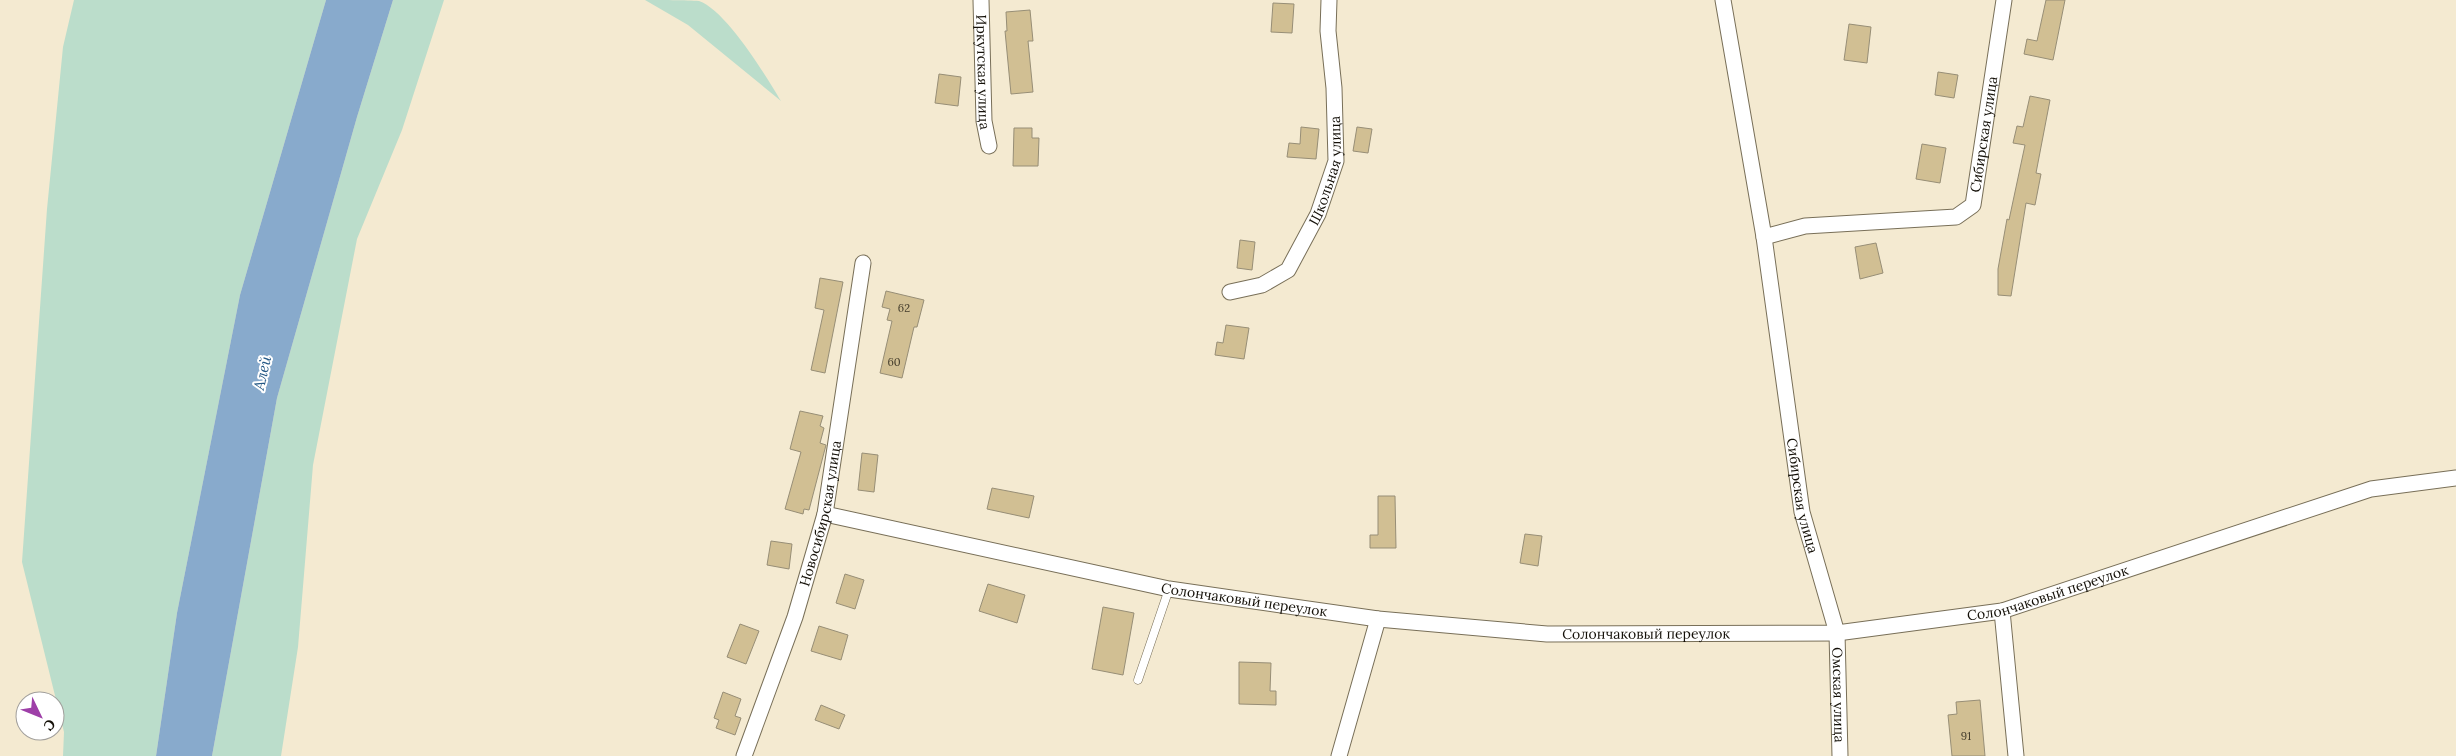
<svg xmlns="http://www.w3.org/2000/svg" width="2456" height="756" viewBox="0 0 2456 756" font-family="Lora,serif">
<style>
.green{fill:#bbddcb}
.water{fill:#8ac}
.building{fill:#d1bf93;stroke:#978e76}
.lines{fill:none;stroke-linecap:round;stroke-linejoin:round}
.lane-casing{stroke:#786f58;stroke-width:9}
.street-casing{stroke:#786f58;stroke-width:17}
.lane{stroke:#fff;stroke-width:8}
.street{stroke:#fff;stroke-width:15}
.labels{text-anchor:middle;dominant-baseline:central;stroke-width:4;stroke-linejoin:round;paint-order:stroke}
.number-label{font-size:11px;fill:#433c2b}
.street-label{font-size:14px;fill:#141008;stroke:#fff}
.water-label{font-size:15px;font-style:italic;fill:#245885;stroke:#fff}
</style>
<rect width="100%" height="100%" fill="#f4ead1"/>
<g class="green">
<path d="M74,0H326L240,295L177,613L156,756H63L64,732L22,562L47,209L63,47Z"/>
<path d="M393,0H444L402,130L357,239L313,465L298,647L281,756H212L277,398L357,117Z"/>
<path d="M645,0C659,0 687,0 699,1C726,10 766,76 781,101L688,25Z"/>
</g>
<path class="water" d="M326,0H393L357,117L277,398L212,756H156L177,613L240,295Z"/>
<g class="building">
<path d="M2046,0H2065L2053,60L2024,54L2027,39L2037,41Z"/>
<path d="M1273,3L1294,4L1292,33L1271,32Z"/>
<path d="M1030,10L1033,41H1028L1033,92L1011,94L1005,31H1007L1006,12Z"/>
<path d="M1849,24L1871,27L1867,63L1844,60Z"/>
<path d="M1938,72L1958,75L1954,98L1935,95Z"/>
<path d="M939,74L961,77L958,106L935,103Z"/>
<path d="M2030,96L2050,100L2036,173L2041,174L2035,205L2026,203L2011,296L1998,295V269L2007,219L2009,220L2025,145L2013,143L2017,126L2023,127Z"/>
<path d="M1301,127L1319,129L1316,159L1287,157L1289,143L1300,144Z"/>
<path d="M1357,127L1372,129L1368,153L1353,151Z"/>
<path d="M1014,128H1032V138H1039L1038,166H1013Z"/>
<path d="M1922,144L1946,148L1940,183L1916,179Z"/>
<path d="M1240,240L1255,242L1252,270L1237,268Z"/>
<path d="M1876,243L1883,273L1860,279L1855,247Z"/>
<path d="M820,278L843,282L825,373L811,370L824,310L815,308Z"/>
<path d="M886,291L924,300L917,327H914L902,378L880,373L892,321L887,320L890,309L882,307Z"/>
<path d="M1226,325L1249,328L1244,359L1215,355L1217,342L1223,343Z"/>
<path d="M800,411L823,416L820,426L824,428L820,443L826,445L809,510L804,509L803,514L785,509L801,452L790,449Z"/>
<path d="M862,453L878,455L874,492L858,490Z"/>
<path d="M992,488L1034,496L1029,518L987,509Z"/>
<path d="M1378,496H1395L1396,548H1370V535H1378Z"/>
<path d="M1525,534L1542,536L1538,566L1520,563Z"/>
<path d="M771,541L792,544L789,569L767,565Z"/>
<path d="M845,574L864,580L855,609L836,603Z"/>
<path d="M988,584L1025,595L1017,623L979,611Z"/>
<path d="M1103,607L1134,613L1123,675L1092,669Z"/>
<path d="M740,624L759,631L746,664L727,657Z"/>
<path d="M819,626L848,635L841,660L811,651Z"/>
<path d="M1239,662L1271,663L1270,691H1276V705L1239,704Z"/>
<path d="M723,692L741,699L735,716L741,718L735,735L716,728L719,720L714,718Z"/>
<path d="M1980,700L1985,756H1952L1948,715L1957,714L1956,702Z"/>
<path d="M821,705L845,715L839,729L815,720Z"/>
</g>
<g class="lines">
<defs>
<path id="lane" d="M1138,680L1169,589"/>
<g id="street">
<path id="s1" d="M981,0L984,121L989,146"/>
<path id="s2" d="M1723,0L1764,237L1802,512L1837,633L1840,756"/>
<path id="s3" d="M1764,237L1805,226L1956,217L1973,205L2004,0"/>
<path id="s4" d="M1230,292L1262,285L1288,270L1318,214L1336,161L1334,88L1328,31L1329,0"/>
<path id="s5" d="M825,514L1169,589L1378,619L1547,634L1837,633L2002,611L2371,489L2456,478"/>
<path d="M2002,611L2016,756"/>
<path id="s6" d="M744,756L795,617L825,514L863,263"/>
<path d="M1339,756L1378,619"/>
</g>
</defs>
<use href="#lane" class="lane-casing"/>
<use href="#street" class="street-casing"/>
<use href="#lane" class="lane"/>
<use href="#street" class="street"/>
</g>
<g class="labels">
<g class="number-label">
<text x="904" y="308">62</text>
<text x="894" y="362">60</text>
<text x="1966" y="736">91</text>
</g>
<g class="street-label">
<text stroke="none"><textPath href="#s1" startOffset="72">Иркутская улица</textPath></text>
<text stroke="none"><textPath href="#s3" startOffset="286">Сибирская улица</textPath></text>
<text stroke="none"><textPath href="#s4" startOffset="171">Школьная улица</textPath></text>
<text stroke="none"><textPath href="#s2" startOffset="502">Сибирская улица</textPath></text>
<text stroke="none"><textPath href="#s6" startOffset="255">Новосибирская улица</textPath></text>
<text stroke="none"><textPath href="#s5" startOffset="1238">Солончаковый переулок</textPath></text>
<text stroke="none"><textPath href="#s5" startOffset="428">Солончаковый переулок</textPath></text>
<text stroke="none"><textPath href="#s5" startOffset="832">Солончаковый переулок</textPath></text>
<text stroke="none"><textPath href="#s2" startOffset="706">Омская улица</textPath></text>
</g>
<g class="water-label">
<text transform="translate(262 373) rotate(-77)">Алей</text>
</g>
</g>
<g transform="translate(40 716) rotate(133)"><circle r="24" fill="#ffffff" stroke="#a19f9c"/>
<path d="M0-4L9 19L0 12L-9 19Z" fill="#9e3fa8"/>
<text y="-8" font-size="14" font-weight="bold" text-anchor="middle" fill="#141008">С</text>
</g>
</svg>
